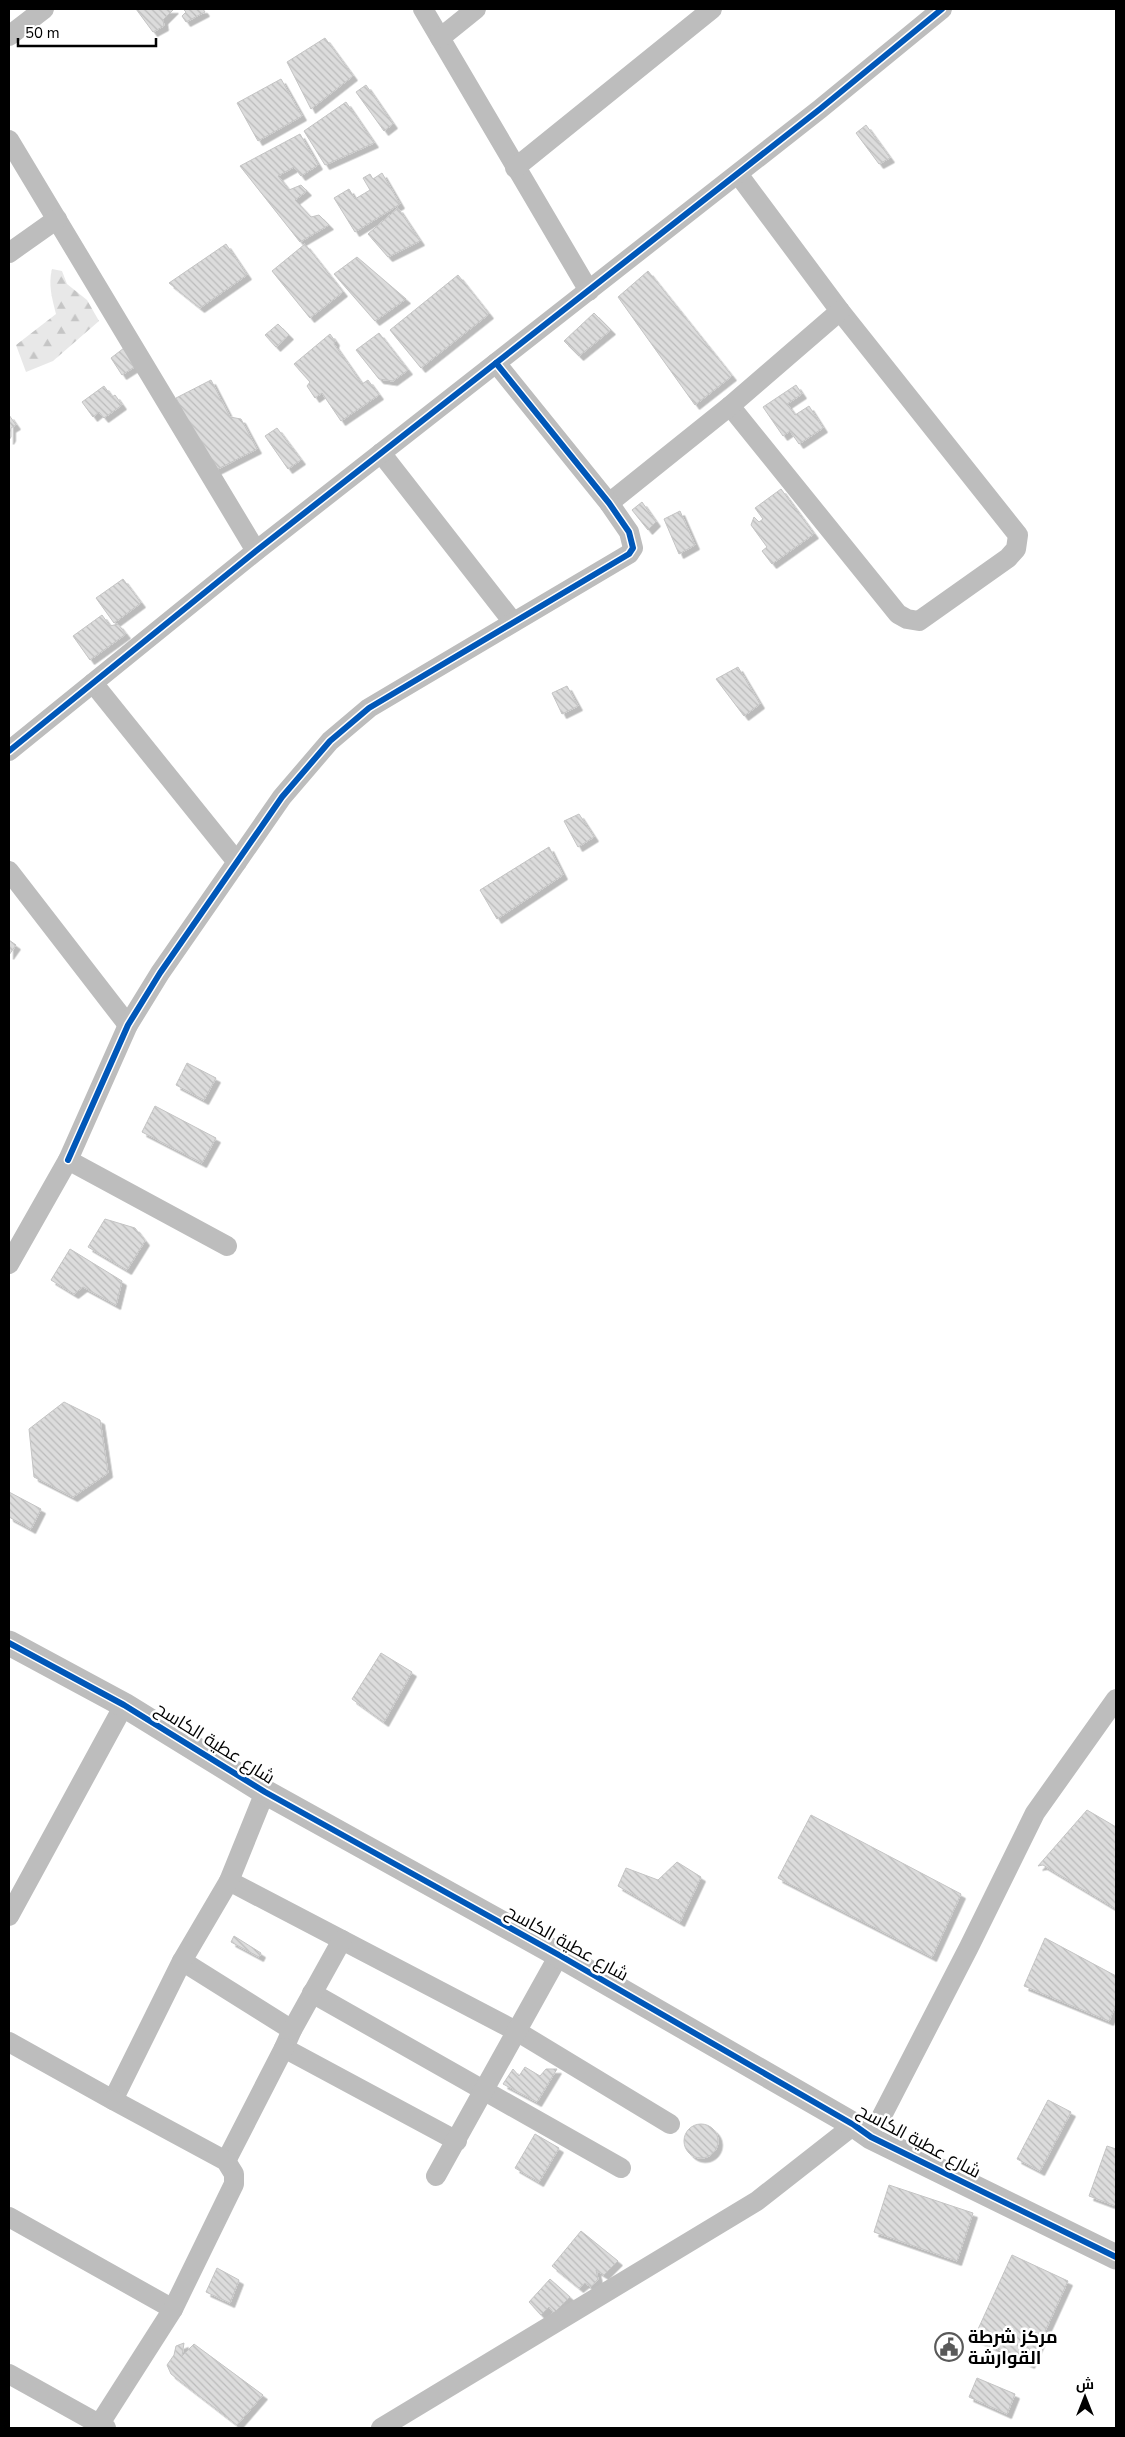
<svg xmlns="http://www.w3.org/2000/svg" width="1125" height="2437" viewBox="0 0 1125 2437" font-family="'Nunito Sans',Cairo,sans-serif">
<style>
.forest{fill:url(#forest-firs)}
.building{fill:url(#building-back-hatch);stroke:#c4c4c4;filter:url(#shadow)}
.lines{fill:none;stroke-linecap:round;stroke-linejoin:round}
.minor{stroke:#bdbdbd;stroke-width:20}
.tertiary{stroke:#bdbdbd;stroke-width:25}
.cycleway-casing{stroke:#fff;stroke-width:9}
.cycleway{stroke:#0057b8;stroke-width:6}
.labels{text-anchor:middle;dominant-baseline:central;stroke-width:5;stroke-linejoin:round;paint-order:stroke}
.street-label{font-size:18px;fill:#000;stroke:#fff}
.poi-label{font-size:18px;font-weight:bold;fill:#000;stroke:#fff;text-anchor:start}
</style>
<defs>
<pattern id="forest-firs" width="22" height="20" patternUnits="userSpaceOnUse" patternTransform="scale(1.25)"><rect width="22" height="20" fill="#e8e8e8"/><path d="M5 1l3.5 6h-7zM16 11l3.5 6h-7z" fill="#c5c5c5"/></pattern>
<pattern id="building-back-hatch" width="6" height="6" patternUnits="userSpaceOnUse" patternTransform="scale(1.25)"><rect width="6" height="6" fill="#dcdcdc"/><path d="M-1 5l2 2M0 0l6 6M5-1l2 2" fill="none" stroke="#bbb"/></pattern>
<filter id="shadow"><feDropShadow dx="4.5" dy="4.5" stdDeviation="0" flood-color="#0004"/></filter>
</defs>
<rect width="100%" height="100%" fill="#fff"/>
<path class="forest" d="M52,269L62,271L67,284L87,300L99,321L53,361L26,372L16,345L56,314C52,298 48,285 52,269Z"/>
<g class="building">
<path d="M136,9H174L163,20L164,26L153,32Z"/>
<path d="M183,9H203L205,12L186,22L182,16L186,12Z"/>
<path d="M325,38L353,76L311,109L287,62Z"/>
<path d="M281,79L302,116L258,141L237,103Z"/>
<path d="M366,85L393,124L384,131L356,92Z"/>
<path d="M346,102L374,143L325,165L304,131Z"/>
<path d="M866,125L890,158L879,164L856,133Z"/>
<path d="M300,134L318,165L301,176L294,167L278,176L289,190L301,185L307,191L295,200L311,217L319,215L329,225L300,242L240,166Z"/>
<path d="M382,173L400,204L355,232L334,198L349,189L355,199L370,190L363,178L370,174L373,179Z"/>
<path d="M398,208L420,241L388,257L368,234Z"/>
<path d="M226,244L247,275L200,308L169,283Z"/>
<path d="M305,244L343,292L310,318L272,271Z"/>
<path d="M357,257L406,299L375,321L334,274Z"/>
<path d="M648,271L732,376L695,405L618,297Z"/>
<path d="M458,275L489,314L421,368L390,330Z"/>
<path d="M594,313L611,330L579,356L564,341Z"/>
<path d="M278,324L289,335L276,347L265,335Z"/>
<path d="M379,333L408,370L393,381L379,379L356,350Z"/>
<path d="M330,334L335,341L334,344L362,384L368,380L379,395L341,421L322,393L315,398L307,386L310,382L294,364Z"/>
<path d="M124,348L136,366L122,375L111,358Z"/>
<path d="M211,380L230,417L241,419L257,449L214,471L176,398Z"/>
<path d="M796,385L802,394L787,404L795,415L809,406L823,428L799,444L790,431L783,436L763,407Z"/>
<path d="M104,386L112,397L115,395L122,405L104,418L99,412L93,417L82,402Z"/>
<path d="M9,415L16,425L11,428V437L9,440Z"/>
<path d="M277,428L301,460L288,469L265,436Z"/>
<path d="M781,489L814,534L772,564L762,551L767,547L751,525L754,517L759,522L763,519L755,508Z"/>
<path d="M642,502L656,522L648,530L632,510Z"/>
<path d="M680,511L695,545L679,554L664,519Z"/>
<path d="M123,579L141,603L114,623L96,598Z"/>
<path d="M102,615L110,626L118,624L126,634L90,660L73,636Z"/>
<path d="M738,667L760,704L744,716L716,679Z"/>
<path d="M567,686L578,706L562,714L552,693Z"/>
<path d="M579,814L594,837L578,847L564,821Z"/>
<path d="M549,847L563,875L497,919L480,890Z"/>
<path d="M9,940L16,945L9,955Z"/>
<path d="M187,1063L216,1078L204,1100L176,1085Z"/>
<path d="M155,1106L216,1138L202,1163L142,1132Z"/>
<path d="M105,1219L135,1228L145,1241L127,1270L88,1247Z"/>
<path d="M70,1249L122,1281L116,1305L83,1287L74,1294L51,1280Z"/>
<path d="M64,1402L100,1420L108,1473L73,1497L34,1477L29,1429Z"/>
<path d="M9,1492L41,1509L31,1529L9,1517Z"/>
<path d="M381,1653L412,1672L384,1722L352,1699Z"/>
<path d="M1087,1810L1116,1827V1909L1043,1865L1038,1866Z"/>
<path d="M811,1815L961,1894L932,1957L778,1878Z"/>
<path d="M677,1862L701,1877L680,1922L618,1886L626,1868L658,1880Z"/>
<path d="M234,1936L261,1953L259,1957L231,1942Z"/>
<path d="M1045,1938L1116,1976V2005L1109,2021L1024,1986Z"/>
<path d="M525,2067L540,2076L546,2069H557L537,2102L503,2084L513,2069L519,2076Z"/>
<path d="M1048,2100L1071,2112L1040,2171L1017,2159Z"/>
<circle cx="701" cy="2141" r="17"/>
<path d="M535,2134L559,2148L539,2182L515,2168Z"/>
<path d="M1107,2146L1116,2149V2206L1089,2196Z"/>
<path d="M889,2185L973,2213L957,2261L874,2232Z"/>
<path d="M581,2231L618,2261L604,2275L596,2270L598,2279L591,2287L585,2283L579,2288L552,2266Z"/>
<path d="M1012,2255L1068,2281L1030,2364L974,2338Z"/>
<path d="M217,2268L239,2280L230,2303L206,2292Z"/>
<path d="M550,2279L570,2297L554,2313L549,2307L541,2315L529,2302Z"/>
<path d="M184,2343L182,2356L194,2344L263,2395L237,2425L171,2374L167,2365L174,2355L176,2346Z"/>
<path d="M977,2378L1015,2394L1007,2414L969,2397Z"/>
</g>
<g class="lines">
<g class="minor">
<path d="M423,9L589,291"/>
<path d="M9,36L44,9"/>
<path d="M440,38L476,9"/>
<path d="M9,140L256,551"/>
<path d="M515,168L712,9"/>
<path d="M9,253L57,219"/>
<path d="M730,406L898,614L907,619L919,621L1008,558L1016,549L1018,535L840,311L738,174"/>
<path d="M381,453L513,622"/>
<path d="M609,503L730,406L840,311"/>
<path d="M93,683L237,862"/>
<path d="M9,751L256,551L820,109L942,9"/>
<path d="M9,871L128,1025"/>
<path d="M68,1160L128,1025L160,973L282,797L330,741L369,708L629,554L633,548L629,532L609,503L496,363"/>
<path d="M9,1264L68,1160L227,1246"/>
<path d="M229,1881L518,2032L670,2124"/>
<path d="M9,1916L124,1705"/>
<path d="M182,1961L292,2030L284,2048L457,2141"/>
<path d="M312,1993L621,2168"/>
<path d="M292,2030L342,1940"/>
<path d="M9,2042L113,2100L182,1961L229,1881L265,1792"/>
<path d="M871,2137L969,1947L1035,1813L1116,1699"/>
<path d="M226,2161L284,2048"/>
<path d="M436,2176L559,1955"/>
<path d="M9,2217L173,2309"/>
<path d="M9,2374L106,2428"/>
<path d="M97,2428L173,2309L234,2184V2174L226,2161L113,2100"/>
<path d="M381,2428L757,2201L854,2125"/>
</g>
<path class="tertiary" d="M9,1643L124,1705L265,1792L559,1955L854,2125L871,2137L1116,2257"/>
<defs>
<g id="cycleway">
<path d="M9,751L256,551L820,109L942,9"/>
<path d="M68,1160L128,1025L160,973L282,797L330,741L369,708L629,554L633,548L629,532L609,503L496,363"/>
<path d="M9,1643L124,1705L265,1792L559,1955L854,2125L871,2137L1116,2257"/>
</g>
</defs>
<use href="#cycleway" class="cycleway-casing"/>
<use href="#cycleway" class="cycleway"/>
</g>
<defs>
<symbol id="civic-ring" viewBox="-11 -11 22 22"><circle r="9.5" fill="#fff" stroke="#595959" stroke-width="1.5"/><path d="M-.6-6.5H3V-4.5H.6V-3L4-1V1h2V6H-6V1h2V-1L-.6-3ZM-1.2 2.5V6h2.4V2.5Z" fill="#595959"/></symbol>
</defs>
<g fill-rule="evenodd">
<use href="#civic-ring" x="933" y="2331" width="32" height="32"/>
</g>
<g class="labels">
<g class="street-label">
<text transform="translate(215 1743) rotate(32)">شارع عطية الكاسح</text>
<text transform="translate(567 1943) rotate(29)">شارع عطية الكاسح</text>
<text transform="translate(919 2141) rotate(28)">شارع عطية الكاسح</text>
</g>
<g class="poi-label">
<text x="968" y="2337">مركز شرطة<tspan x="968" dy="21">القوارشة</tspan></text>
</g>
</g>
<rect width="1125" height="2437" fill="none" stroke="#000000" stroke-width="20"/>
<g transform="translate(1085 2397)" stroke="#ffffff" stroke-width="4" paint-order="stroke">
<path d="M0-4L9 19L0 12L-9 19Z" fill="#000000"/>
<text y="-8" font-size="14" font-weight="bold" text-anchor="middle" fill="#000000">ش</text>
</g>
<path d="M18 38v8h138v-8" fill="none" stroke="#000000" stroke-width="2.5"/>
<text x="25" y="38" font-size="15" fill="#000000" stroke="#ffffff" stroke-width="4" paint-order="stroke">50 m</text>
</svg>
